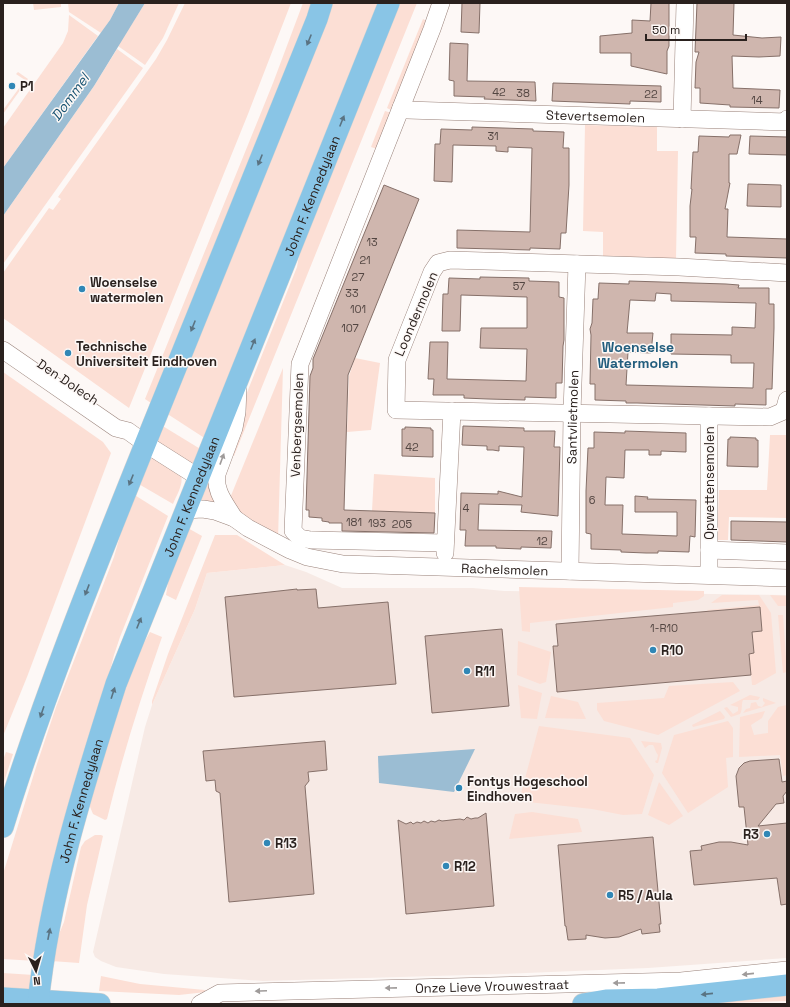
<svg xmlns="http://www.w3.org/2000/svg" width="790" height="1007" viewBox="0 0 790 1007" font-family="'Space Grotesk',sans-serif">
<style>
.built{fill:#f7eae5}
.green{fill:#fcdfd5}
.water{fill:#9bbdd3}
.building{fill:#cfb6ae;stroke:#867069;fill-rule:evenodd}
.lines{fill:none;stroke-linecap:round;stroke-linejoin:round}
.minor-casing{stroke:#99827a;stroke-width:18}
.major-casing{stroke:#d4d3d2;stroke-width:22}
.minor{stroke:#fff;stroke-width:17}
.major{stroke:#89c5e6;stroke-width:21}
.oneway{fill:#5a7382}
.oneway2{fill:#9f9b9a}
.poi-dot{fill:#3087b6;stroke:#fdf8f6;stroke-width:1.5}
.labels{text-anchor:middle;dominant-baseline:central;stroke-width:3;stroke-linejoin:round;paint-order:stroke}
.number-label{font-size:11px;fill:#534642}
.poi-label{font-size:13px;font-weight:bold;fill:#2a211e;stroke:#fdf8f6;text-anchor:start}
.street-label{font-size:13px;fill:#2a211e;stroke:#fdf8f6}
.water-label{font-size:14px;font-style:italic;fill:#195473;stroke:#fdf8f6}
.neighbourhood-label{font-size:14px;font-weight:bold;fill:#225d7d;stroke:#fdf8f6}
</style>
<rect width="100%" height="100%" fill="#fdf8f6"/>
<path class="built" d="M285,565L306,572L342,588H473L504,591L787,595V958L648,968L503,974L263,981L164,974L116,967L101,961L95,957L93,952L145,727L152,705L195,609L207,573Z"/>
<g class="green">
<path d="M33,3H61V7L34,10Z"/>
<path d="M68,3H119L110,20L101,33L69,12Z"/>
<path d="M145,3H179L163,38L145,65L118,46Z"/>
<path d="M185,3H291L248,114L129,408L3,318V273L49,208L53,210L61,199L58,197L156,59L167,40Z"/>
<path d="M303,3H315L154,405L145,399L273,83Z"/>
<path d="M329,3H382L206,439L166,413Z"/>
<path d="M396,3H417L234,456L229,453L246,395L297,267L303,233Z"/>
<path d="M69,15L98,36L3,168V128L63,43L68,31Z"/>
<path d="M423,19L429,22L393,111L387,108Z"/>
<path d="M117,49L143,68L3,264V216L94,86Z"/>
<path d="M18,72L28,79L3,114V110L25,80L16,74Z"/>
<path d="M385,111L395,114L380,150L371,147Z"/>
<path d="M585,125L657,127V151H678L676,260L603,259V232L583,231Z"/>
<path d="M355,358L380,363L371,430L347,432L349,376Z"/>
<path d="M283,368L278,539L240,512L230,498Z"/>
<path d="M3,372L103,442L111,453L27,677L3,736Z"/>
<path d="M161,425L202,450L194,463H189L157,442Z"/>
<path d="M770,435H787V518L729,517L728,540H717L719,490H767Z"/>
<path d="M152,458L154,459L181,475C184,484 176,496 173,504L137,483L149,459Z"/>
<path d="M213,458L217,498L214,504L195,503Z"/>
<path d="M374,474L435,478V513L372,511Z"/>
<path d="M133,494L168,516L120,637L114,655L36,961L3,959V874L37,764L56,707L114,557L129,503Z"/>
<path d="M186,527L202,536L176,600L166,595L172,559Z"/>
<path d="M215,535H237L285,565L207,573L195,609L152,705V701L168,654Z"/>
<path d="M519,587L704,591V596L698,600L673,603V607L530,623V632L522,631Z"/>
<path d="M722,595H759L771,613L776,673L755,685H752L749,654L754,653L752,632L762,631L760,607L708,611L707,610L759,605L758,600L711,603Z"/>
<path d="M770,595L787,596V606H778Z"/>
<path d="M778,615H783L787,672L783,673Z"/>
<path d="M150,632L162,637C141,697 122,757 107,819L105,820L93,814L88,802L126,675Z"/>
<path d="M518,641L551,652L546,682L540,684L517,675Z"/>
<path d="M733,682L740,691L658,735L604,721L597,710V703L664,698L669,686Z"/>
<path d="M518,685L542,693L537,719L521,718Z"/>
<path d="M750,695L760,697L758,700H743C741,704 743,709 740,714L731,717L724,708L727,707L733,714L738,711V707L730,705Z"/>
<path d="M551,696L578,702L586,719L545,718Z"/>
<path d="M763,698L776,703L743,713L746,709L750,708L751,703L756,702L758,706L762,707L765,703L763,701Z"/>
<path d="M787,705V775L783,776L780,755L739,757L740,717L765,711L762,718L751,725L754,735L768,733V721L778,707Z"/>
<path d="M720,711L725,717L724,719L693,727L692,725Z"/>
<path d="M728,721L733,728V757L726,758L728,787L688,813L662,773L674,735Z"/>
<path d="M539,726L630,738L654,775L642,814L623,815L592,809L519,801Z"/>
<path d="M641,741L661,743L662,748L658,763H656L655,761L657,760L658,755C655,751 655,748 653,745H649L645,748Z"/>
<path d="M6,752L13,754L3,785V760Z"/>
<path d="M659,782L683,816L669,825L648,815Z"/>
<path d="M532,812L578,819L582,832L509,839L515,814Z"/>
<path d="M95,835H101L103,836L87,905L79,963L51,961L53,949L64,922L81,847L85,841Z"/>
<path d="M3,973L34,975L31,989L3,988Z"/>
<path d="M101,976L140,984L205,990L206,992L179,995L99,991Z"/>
<path d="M787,989V1001L699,1004Z"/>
</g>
<g class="water">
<path d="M119,3H145L94,86L3,216V168L110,20Z"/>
<path d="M475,749L454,792L379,783L378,756Z"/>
</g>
<g class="building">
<path d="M462,3H480L479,33L461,32Z"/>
<path d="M651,3H669V46L667,51V74L631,66V53H600V36L632,33V20L650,21Z"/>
<path d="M697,3H734L733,35L762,38L781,37L780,56L759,57L732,56L733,88L780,90L779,108L730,107V105L700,103V88H695L696,62L699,52H695Z"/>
<path d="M450,43L468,44L467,81L535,82L536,101L484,99L485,97L454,96V81L449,80Z"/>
<path d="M553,83L661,86V102L630,101V104L552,101Z"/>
<path d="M472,127L533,129V131L564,132L563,148H569V185L566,233H561L560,249L530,248V250L457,248V230L530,232L532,148L508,147V152L496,151V146L453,145L452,182L434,181L435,144H440L441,129L472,130Z"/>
<path d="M730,135H741L737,154H729V183H730L725,209H728L727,237L787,239V258L726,256V254L695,253L696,237H690V206L692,189H691L693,152H698L699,136L729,137Z"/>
<path d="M750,136L787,137V155L749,154Z"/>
<path d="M748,184L781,185V207L747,206Z"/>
<path d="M384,185L419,199L348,375L344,510L435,513L434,533L342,531V523H329V522L322,521V518L309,517V510H306L310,376L313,368V359Z"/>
<path d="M480,277L529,278V281L559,282V297L564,298V340L563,346L562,383H556V398L525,397V400L488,399L464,398V395H433L434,379H428L430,342H448L447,379L526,381L527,349L480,348L481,328H527V297L461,295L460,331H442L443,294H448L449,278L480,279Z"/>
<path d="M629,281L726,284L739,285L738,288H769V304H774V328L772,389H766V405L735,404V406L637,403H626V401L595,400V384H590L591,335L590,329L592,323L593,299H598L599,283L629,284ZM656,293L671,294V301L756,303L755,328L732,327V335L671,334V354L731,355V363H754L753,388L626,385L628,352L651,353L653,333H627L630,300L655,301Z"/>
<path d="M463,426L524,428V431H555L554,447H560L558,516L521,512L522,505L479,504L478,530L552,531L551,548L521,547V549L496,548V546H465L466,530H460L461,493L498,494V491L522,497L524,447L499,446V451L493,450H487V446L462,445Z"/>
<path d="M405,427L431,428V430H433V457L402,456V429H405Z"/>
<path d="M625,431L686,433V452L661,451V455H649V450H625L624,478L606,477L605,505H623L622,534L677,536V512H635V496L648,497L647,499L696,500L695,537L690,536L689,552L658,551V553H646L621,552V550L591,549V534L586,533V491L588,448H594V432L625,433Z"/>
<path d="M730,437L756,438V440H758V467L727,466L728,439H730Z"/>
<path d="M731,521L787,522V542L731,540Z"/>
<path d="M297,589V590L316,589L318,608L388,602L396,684L234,697L225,597Z"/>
<path d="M760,607L762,631L752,632L754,653L749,654L751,675L557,692L553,646H558L556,624Z"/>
<path d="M502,629L509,706L432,713L425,636Z"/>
<path d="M325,741L327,770L308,772L309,781L305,786L314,894L229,902L220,793L216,791L215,780L206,781L203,751Z"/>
<path d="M779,759L782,782L787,781V791L783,796L784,803L776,804L758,826L787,823V904L781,905L777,878L694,885L690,851L702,850L701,846L719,842H731L748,845L744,807H739L736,776L739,768L744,763L750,761Z"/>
<path d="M486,813L494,906L406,914L398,820L406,824L411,822L413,824L417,822L421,823L424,821L428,823L431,821L435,822L439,820L442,821L460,819L464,820L467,817L471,819L475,818H478Z"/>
<path d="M653,837L661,924H659L660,932L642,934L641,929L619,937L605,938L586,935V939L568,940L566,926H565L558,845Z"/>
</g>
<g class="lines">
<defs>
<g id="minor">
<path d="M441,3L432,29L300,364L293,531L300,538L311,540L445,543"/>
<path id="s1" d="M401,108L407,110L787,122V119"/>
<path d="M682,119L685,3"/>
<path d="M787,273L679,267L450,260L438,263L432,272L397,360L396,410L770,417L784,411L787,400"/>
<path d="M3,350L116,428L128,431L146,444L198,477"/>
<path id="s2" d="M185,510L203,509L215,511L234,518L248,528L290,550L307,557L343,564L787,578"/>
<path d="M234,518C226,504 214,491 217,474L234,428L237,412L238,388"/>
<path d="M709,550L787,553"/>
<path d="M445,553L452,411"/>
<path id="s3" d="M570,571L572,413L577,264"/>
<path d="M709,575V416"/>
<path id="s4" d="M200,1004L220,993L681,981L787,970"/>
</g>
<g id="major">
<path d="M3,827C45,691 99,559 152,427C207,291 262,155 317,19L322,3"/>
<path d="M3,998L100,1004"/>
<path id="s5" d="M38,1004C49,896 83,787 116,684L389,3"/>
<path d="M583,1004L606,1000L658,999L787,985"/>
</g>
</defs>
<use href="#minor" class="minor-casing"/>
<use href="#major" class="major-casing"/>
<use href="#minor" class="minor"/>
<use href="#major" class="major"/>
</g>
<defs><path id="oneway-solid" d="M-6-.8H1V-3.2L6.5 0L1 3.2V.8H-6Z"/></defs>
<g class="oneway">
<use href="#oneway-solid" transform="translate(309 40) rotate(112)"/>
<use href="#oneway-solid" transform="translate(342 121) rotate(-68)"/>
<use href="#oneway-solid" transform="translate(260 160) rotate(112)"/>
<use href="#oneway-solid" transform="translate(193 326) rotate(112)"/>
<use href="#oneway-solid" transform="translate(253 344) rotate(-68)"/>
<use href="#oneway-solid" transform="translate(131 480) rotate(112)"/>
<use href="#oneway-solid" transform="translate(87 590) rotate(111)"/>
<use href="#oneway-solid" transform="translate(139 623) rotate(-68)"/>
<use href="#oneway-solid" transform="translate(113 693) rotate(-72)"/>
<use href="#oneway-solid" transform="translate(42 712) rotate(109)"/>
<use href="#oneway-solid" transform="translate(49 934) rotate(-79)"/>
<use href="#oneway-solid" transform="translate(707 994) rotate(174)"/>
</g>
<g class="oneway2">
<use href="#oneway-solid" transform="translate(222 459) rotate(-70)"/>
<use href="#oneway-solid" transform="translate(748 974) rotate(174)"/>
<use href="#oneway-solid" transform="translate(619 983) rotate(179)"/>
<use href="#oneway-solid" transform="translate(391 988) rotate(179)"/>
<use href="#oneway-solid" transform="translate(261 991) rotate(177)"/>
</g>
<g class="poi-dot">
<circle cx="12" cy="86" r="4"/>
<circle cx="82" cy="289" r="4"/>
<circle cx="68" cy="353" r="4"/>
<circle cx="653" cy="650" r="4"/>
<circle cx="467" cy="671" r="4"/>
<circle cx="459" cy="788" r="4"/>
<circle cx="767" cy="834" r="4"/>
<circle cx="267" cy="843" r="4"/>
<circle cx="446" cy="866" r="4"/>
<circle cx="610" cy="895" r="4"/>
</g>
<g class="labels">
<g class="number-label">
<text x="499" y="92">42</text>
<text x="523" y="93">38</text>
<text x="651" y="94">22</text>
<text x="757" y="100">14</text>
<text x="493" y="136">31</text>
<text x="372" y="242">13</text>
<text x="365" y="260">21</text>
<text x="358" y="277">27</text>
<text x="519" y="286">57</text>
<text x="352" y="293">33</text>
<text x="358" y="309">101</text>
<text x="350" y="328">107</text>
<text x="412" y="447">42</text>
<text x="592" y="500">6</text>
<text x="466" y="508">4</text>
<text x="354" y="522">181</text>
<text x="377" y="523">193</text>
<text x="402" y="524">205</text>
<text x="542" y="541">12</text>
<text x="664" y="628">1-R10</text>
</g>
<g class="poi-label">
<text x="20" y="86">P1</text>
<text x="90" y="282">Woenselse<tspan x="90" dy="15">watermolen</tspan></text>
<text x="76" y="346">Technische<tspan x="76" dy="15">Universiteit Eindhoven</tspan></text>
<text x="661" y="650">R10</text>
<text x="475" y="671">R11</text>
<text x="467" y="781">Fontys Hogeschool<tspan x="467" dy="15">Eindhoven</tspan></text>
<text x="759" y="834" text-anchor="end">R3</text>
<text x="275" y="843">R13</text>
<text x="454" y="866">R12</text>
<text x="618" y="895">R5 / Aula</text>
</g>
<g class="street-label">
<text stroke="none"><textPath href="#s1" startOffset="195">Stevertsemolen</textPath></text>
<text stroke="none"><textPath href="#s5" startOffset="856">John F. Kennedylaan</textPath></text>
<text transform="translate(416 314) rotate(-67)">Loondermolen</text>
<text transform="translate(68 382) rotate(34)">Den Dolech</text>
<text stroke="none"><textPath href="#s3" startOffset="154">Santvlietmolen</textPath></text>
<text transform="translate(297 425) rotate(-88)">Venbergsemolen</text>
<text transform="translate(709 483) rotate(-90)">Opwettensemolen</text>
<text stroke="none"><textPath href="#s5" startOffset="532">John F. Kennedylaan</textPath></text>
<text stroke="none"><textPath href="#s2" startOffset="332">Rachelsmolen</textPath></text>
<text stroke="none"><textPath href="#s5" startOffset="208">John F. Kennedylaan</textPath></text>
<text stroke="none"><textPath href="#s4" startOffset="295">Onze Lieve Vrouwestraat</textPath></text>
</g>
<g class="water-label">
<text transform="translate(70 97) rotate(-54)">Dommel</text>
</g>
<g class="neighbourhood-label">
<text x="638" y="347">Woenselse<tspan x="638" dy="16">Watermolen</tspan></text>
</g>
</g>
<rect width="790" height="1007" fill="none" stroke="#2a211e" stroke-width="8"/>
<g transform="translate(36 971) rotate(175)" stroke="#fdf8f6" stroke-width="3" paint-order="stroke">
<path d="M0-3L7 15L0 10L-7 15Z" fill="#2a211e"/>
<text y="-6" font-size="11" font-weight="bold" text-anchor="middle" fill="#2a211e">N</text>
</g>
<path d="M646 34v6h100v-6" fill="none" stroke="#2a211e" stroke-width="2"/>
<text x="652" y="34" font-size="12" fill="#2a211e" stroke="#fdf8f6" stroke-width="3" paint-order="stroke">50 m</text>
</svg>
